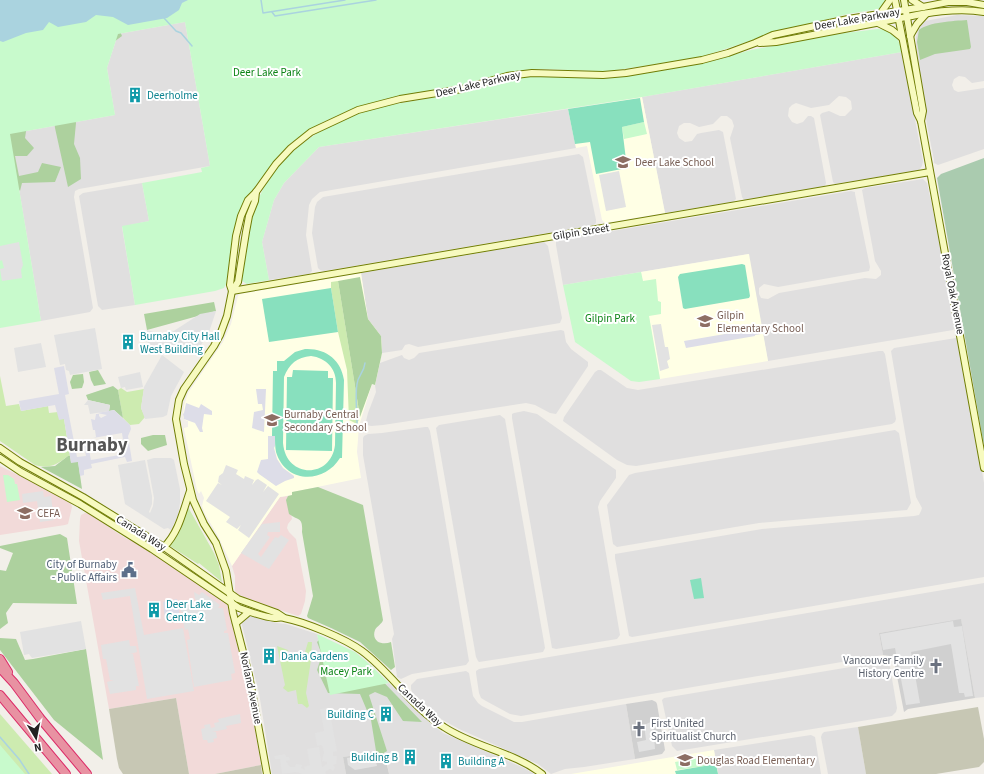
<svg xmlns="http://www.w3.org/2000/svg" width="984" height="774" viewBox="0 0 984 774" font-family="'Source Sans 3',sans-serif">
<style>
.residential{fill:#e0dfdf}
.commercial{fill:#f2dad9}
.education{fill:#ffffe5}
.religious{fill:#d0d0d0}
.construction{fill:#c7c7b4}
.grass{fill:#cdebb0}
.forest{fill:#add19e}
.cemetery{fill:#aacbaf}
.park{fill:#c8facc}
.pitch{fill:#88e0be;fill-rule:evenodd}
.parking{fill:#e2e2e2}
.plaza{fill:#dddde8}
.water{fill:#aad3df}
.lines{fill:none;stroke-linecap:round;stroke-linejoin:round}
.stream{stroke:#aad3df;stroke-width:1.5}
.secondary-casing{stroke:#707d05;stroke-width:8}
.highway-casing{stroke:#dc2a67;stroke-width:10}
.secondary{stroke:#f7fabf;stroke-width:6}
.highway{stroke:#e892a2;stroke-width:8}
.labels{text-anchor:middle;dominant-baseline:central;stroke-width:4;stroke-linejoin:round;paint-order:stroke}
.street-label{font-size:11px;fill:#222;stroke:#fff}
.park-label{font-size:11px;fill:#0c8416;stroke:#fff}
.culture-label{font-size:11px;fill:#0d838f;stroke:#fff;text-anchor:start}
.education-label{font-size:11px;fill:#785e54;stroke:#fff;text-anchor:start}
.service-label{font-size:11px;fill:#4e5e75;stroke:#fff;text-anchor:end}
.worship-label{font-size:11px;fill:#5b616d;stroke:#fff;text-anchor:end}
.town-label{font-size:19px;font-weight:bold;fill:#555;stroke:#fff}
</style>
<rect width="100%" height="100%" fill="#f2efe9"/>
<g class="residential">
<path d="M957,15L984,16V81L972,83L965,77L959,76L954,79L952,85L954,90L958,92L984,88V149L938,165L934,163V160L927,125L916,51V37L919,26L925,21Z"/>
<path d="M185,22L210,166L79,189L75,191L74,197L93,308L90,312L41,321L10,134L115,115L107,68L118,34Z"/>
<path d="M902,52L923,161L922,166L919,170L835,184L833,182L820,115L822,113L829,111L840,116H845L852,109L851,101L846,97L839,96L829,105L811,108L796,103L792,105L789,108L788,116L792,122L797,124L803,122L808,116H811L814,118L826,183L825,186L744,200L742,197L730,138L734,126L732,120L727,116H721L713,124L699,127L690,123H684L679,126L677,133L679,138L685,142L692,141L697,134L701,133L719,130L723,132L736,199L733,202L665,213L642,97Z"/>
<path d="M568,109L576,148L320,192L312,199L309,205L306,235L312,271L309,274L269,280L262,242L274,200L284,183L319,147Z"/>
<path d="M579,154L583,157L596,220V223L594,225L324,271L320,270L318,268L312,233L315,207L317,202L323,197Z"/>
<path d="M923,179L927,183L948,278L956,327L953,330L768,361L748,254L563,285L556,245V241L559,240L851,191L855,192V194L870,267L869,271L778,287L764,284L759,288V294L761,298L768,299L779,293L865,278L876,279L881,275V271L875,261L862,190L865,188Z"/>
<path d="M142,183L149,221L122,227L135,305L102,310L98,306L79,196L83,193Z"/>
<path d="M544,242L548,246L562,318L560,323L418,347L409,344L405,345L402,350L382,353L381,336L368,319L361,273Z"/>
<path d="M561,330L564,331L566,342L571,349L588,362V366L556,414L550,413L535,405L526,403L383,425L371,426L367,425L366,421L368,413L376,392L375,385L380,363L402,355L404,358L409,360L414,358L419,353Z"/>
<path d="M956,338L959,340L984,483V577L632,637L629,636L615,558V554L762,529L914,516L919,515L921,511L922,508L916,497L891,351L894,348Z"/>
<path d="M879,351H883L885,354L896,419L895,422L892,424L636,466L627,465L617,460L563,421L564,417L595,372L598,370H601L627,388L638,390Z"/>
<path d="M524,411L537,414L616,470V478L600,501L598,507L620,635L617,639L556,649L552,648L512,418V414L514,413Z"/>
<path d="M500,415L505,419L545,648L543,652L479,662L478,661L476,657L436,428L439,425Z"/>
<path d="M425,427H428L430,431L469,661L466,665L412,674L401,679L397,677L392,639L394,634L363,455V438L364,436L368,434L382,433Z"/>
<path d="M895,430L899,433L911,503L907,510L759,523L617,547L613,544L607,505L629,475L635,473Z"/>
<path d="M984,583V697L975,698L961,620L879,633L883,655L521,716L510,714L486,701L481,698L479,693L476,673V671L479,669Z"/>
<path d="M247,615H252L259,619L277,623L286,624L317,634L328,680L362,689L389,683L428,721L443,733L524,768L534,774H389L385,751L343,757L346,774H272L259,693L242,625V621Z"/>
<path d="M886,661L888,662L890,667L897,708L896,712L892,716L677,751L672,746L662,700L664,698Z"/>
<path d="M466,671L469,673L473,696L478,703L482,706L514,722H522L626,704L635,759L584,767L565,769L551,774L538,764L459,729L441,719L412,692L411,689V685L417,679Z"/>
<path d="M858,727L866,774H828L821,737L822,734L824,732Z"/>
<path d="M811,735L815,737L821,774H718L714,750Z"/>
</g>
<g class="commercial">
<path d="M0,466L70,501L72,507L68,524L65,525L0,535Z"/>
<path d="M288,496L292,519L288,524L287,528L289,532L296,539L306,591L305,601L301,614L298,616L250,600L237,594L235,591V576L232,566L280,497Z"/>
<path d="M85,513H89L116,532L127,539L136,542L227,604L247,683L261,765L215,774H189L176,698L109,709L79,541L80,519L81,515Z"/>
</g>
<g class="education">
<path d="M642,97L665,213L605,223L602,220L587,146L576,148L568,109Z"/>
<path d="M749,254L768,361L660,379L641,272Z"/>
<path d="M361,273L368,319L381,336L382,353L375,385L372,384L359,426L357,452L361,478L293,492L292,495L280,497L232,566L218,536L205,514L202,506L204,498L201,491L199,494L197,490L184,429V428L188,427V421L185,420L183,417L184,406L188,393L223,342L231,324L238,296L240,294Z"/>
<path d="M714,750L718,774H571Z"/>
</g>
<g class="religious">
<path d="M961,619L975,698L908,709L904,712L894,661L890,656L883,655L879,633Z"/>
<path d="M652,700L656,702L657,704L665,750L662,754L635,759L626,704Z"/>
<path d="M384,751L389,774H346L343,757Z"/>
</g>
<g class="construction">
<path d="M176,698L189,774H123L119,768L117,759L109,709Z"/>
<path d="M978,707L984,739V762L979,767L936,774H866L858,727Z"/>
<path d="M261,765L262,774H215Z"/>
</g>
<g class="grass">
<path d="M338,281L360,417L357,424L349,420L347,370L338,332L331,288V282Z"/>
<path d="M0,376L6,406L19,404L21,411L48,406L49,413L58,412L64,419L70,456H68C56,465 50,469 35,465L0,441Z"/>
<path d="M121,388L127,392L144,389L141,408L145,417L139,424L130,425L123,418L118,390Z"/>
<path d="M188,507L214,553L219,565L222,582L199,563L198,564L170,546Z"/>
<path d="M308,642H312L311,660L306,693L309,706L307,708L302,704H298L296,690L288,692L283,688L285,685L277,646L288,650L287,654L303,659Z"/>
<path d="M0,714L52,774H0Z"/>
</g>
<g class="forest">
<path d="M967,20L971,47L970,49L935,54L920,60L917,42L919,30C929,22 953,21 967,20Z"/>
<path d="M116,21L122,36L111,44L27,125L25,138L34,148L27,156H15L19,176L38,172L42,163L61,167L55,182L22,183L20,191L13,180L0,41Z"/>
<path d="M71,96L76,123L74,144L80,158L81,179L68,187L55,128L53,109Z"/>
<path d="M360,277L368,319L381,336L382,353L375,385L372,384L360,417L338,281Z"/>
<path d="M214,302L216,311L147,330L144,314Z"/>
<path d="M98,370L106,384L94,386L91,380L89,372Z"/>
<path d="M83,374L84,382L82,388L72,389L70,382L73,375Z"/>
<path d="M113,386L118,390L123,418L114,410L109,411L110,405L88,400L86,395Z"/>
<path d="M153,435H165L167,445L148,451L141,444V438Z"/>
<path d="M68,456H70L71,462L78,461L82,489L41,467L55,466Z"/>
<path d="M318,487L363,505L383,620C382,624 377,626 375,630C371,641 382,646 391,642L395,667L391,670L360,642L331,628L308,618L307,616L313,596L302,532C303,517 299,521 289,514L286,500L288,496L292,495V492Z"/>
<path d="M60,534L67,538L77,604L13,603L6,613L8,623L0,629V570L6,571L13,553L0,548V546Z"/>
<path d="M0,638L16,639L25,660L33,659L86,649L103,760L54,720L0,650Z"/>
<path d="M321,638L369,667L422,722L403,721L387,697L375,692L369,695L387,751L377,757L371,720L360,694L328,693L317,670L322,655L317,642Z"/>
</g>
<path class="cemetery" d="M984,158V446L937,178L941,174Z"/>
<g class="park">
<path d="M0,0H888L882,7L879,9L848,14L774,33L701,57L611,71H594L542,69L517,71L465,85L388,99L350,110L321,123L292,142L280,154L256,185L249,197L235,227L226,284L224,288L215,291L135,305L122,226L149,221L142,183L202,172L201,168L210,166L185,22L118,34L107,68L115,115L10,134L41,321L0,328Z"/>
<path d="M878,29C894,30 899,38 902,52L642,97L319,147L284,183L274,200L262,242L269,280L247,284L242,281V276C245,254 247,230 255,208C274,152 329,119 384,106C405,102 426,99 447,95C475,90 501,80 529,76L604,78L624,76L704,63L751,50L836,34Z"/>
<path d="M644,122L647,134L624,139L622,127Z"/>
<path d="M641,272L643,281L656,279L658,301L661,302V314L649,316L660,379L639,382L631,381L575,342L563,285Z"/>
<path d="M3,475H8L14,479L15,484H17L20,500L7,502Z"/>
<path d="M317,634L355,652L366,661L389,683L330,695Z"/>
<path d="M0,745L25,774H0Z"/>
<path d="M710,756L711,765L677,770L675,762Z"/>
</g>
<g class="pitch">
<path d="M640,98L644,122L622,127L627,168L596,174L590,142L575,144L568,109Z"/>
<path d="M742,264L745,265L750,296L749,298L685,309L683,308L678,277L680,274Z"/>
<path d="M331,288L338,332L269,342L262,299Z"/>
<path d="M305,349C326,348 341,360 344,380L342,458H340C324,484 286,484 276,452C275,447 275,441 275,436H272L273,371H277V361H284L295,352ZM311,356C326,358 336,368 336,383L335,445C331,479 286,479 283,443L284,377C289,364 297,357 311,356Z"/>
<path d="M293,370L328,371V378H333L332,451L286,450L287,377H292Z"/>
<path d="M701,578L704,598L694,599L690,580Z"/>
<path d="M716,764L718,774H676L675,771Z"/>
</g>
<g class="parking">
<path d="M619,171L626,207L606,211L599,175Z"/>
<path d="M19,242L23,265L21,270L22,278L2,281L0,269L4,268L2,260L0,261V246Z"/>
<path d="M216,311L209,332L196,353L148,345L147,330L166,336L200,314Z"/>
<path d="M661,324L665,347H668L670,359L667,361L669,368L660,371L652,325Z"/>
<path d="M95,328L102,369L70,375L69,371L66,370L65,364L60,365L54,335Z"/>
<path d="M41,343L46,367L18,372L14,348Z"/>
<path d="M162,355L184,372L171,396L167,415L163,417L145,419L141,408L144,387Z"/>
<path d="M140,372L143,387L126,390L125,387L121,388L118,377Z"/>
<path d="M88,400L110,405L109,411L90,414L88,405H84Z"/>
<path d="M154,458H171L174,460L180,489V503L178,515L171,530L168,528L164,529L125,504L118,465L145,460L152,496V504L149,512L150,513L153,506L154,498L147,460Z"/>
<path d="M226,465L238,470L236,474L244,479L245,476L254,480L252,485L256,480L258,479L267,485L263,492L268,486L279,494L249,538L238,530L241,525L237,529L226,522L230,517L206,501L218,483L222,485L218,482L219,476L223,473Z"/>
<path d="M43,491L44,497L51,496L54,520L40,522L37,501L23,503L22,494Z"/>
<path d="M280,522V532H268L267,535L270,537L258,554L261,557L275,537L278,538L281,535L289,540L269,569L241,553L262,524Z"/>
<path d="M135,588L144,635L183,628L194,691L147,699L130,596L103,600L101,593Z"/>
<path d="M194,592L199,595L202,592L220,605L218,608H223L227,630L224,631V633H228L235,673L231,674L232,680L194,687L187,640L190,639L188,629L185,630L182,618L186,616L185,612H181V610L184,609V605L198,603V606L203,605L195,599Z"/>
<path d="M81,621L86,649L32,658L29,654L24,655L20,632Z"/>
<path d="M953,621L954,627L962,626L973,696L965,697L964,693H959L951,644L911,652L920,703L906,705L895,648L883,650L880,634Z"/>
<path d="M129,640L130,646H136L137,652L130,654H133L139,686H136V690L110,694L107,682L114,680H110L106,659H103L101,645Z"/>
<path d="M329,708L337,751L333,752V756H337L336,764L333,765L335,767L333,771L330,769L325,772L326,774H302L297,772L282,774L280,759H275L274,756L285,754L286,757H289L290,760L286,761L289,766L291,767H295L296,764L302,765L301,768L305,770L304,767L310,765L307,749L319,747L322,767L327,764V762L322,761L324,752L322,745L317,746L315,733L324,731L320,709Z"/>
<path d="M240,714L241,723L226,726L227,729L212,732H216L217,738L213,739L214,742L208,743L207,740H203L201,729L205,728L204,725L210,724L211,728L215,727L214,723L219,722L218,719Z"/>
<path d="M653,721L655,749L639,752L637,742L646,740L644,725Z"/>
<path d="M374,754L377,766L355,770L348,765L347,758Z"/>
</g>
<g class="plaza">
<path d="M760,328L761,334L755,335V336L686,348L684,341Z"/>
<path d="M64,366L69,394L65,395L77,457L86,456L84,446L88,445L91,460L125,454L122,433L93,438L96,437L95,430H93L91,419L95,420L96,414H99V416L101,418L107,415L97,413L114,410L130,425L131,429L128,436L132,461L127,462L125,457L91,464L92,468L84,470V475L80,476L78,462L71,463L64,419L59,420L55,405L21,411L19,401L59,394L54,368Z"/>
<path d="M256,389H266L264,432L252,428L254,412L263,410L262,404H258Z"/>
<path d="M186,403L199,408L201,404L212,411V415L204,414L202,428L203,432H200L195,423L184,419L183,414L184,413Z"/>
<path d="M268,436H275V446L274,448L277,459L283,468L294,476V478L285,481L276,486L259,474L257,472L261,460L268,459Z"/>
<path d="M177,599L180,617L165,619L163,602Z"/>
</g>
<path class="water" d="M0,0H188L182,3L179,10L167,18L128,25L113,17L96,15L86,22L58,27L49,22L43,30L26,33L3,42L0,41Z"/>
<g class="lines">
<g class="stream">
<path d="M261,0L263,13L345,0"/>
<path d="M272,12L275,16L376,0"/>
<path d="M164,18L176,31L181,33L192,46"/>
<path d="M357,423C357,411 355,396 357,384C358,375 364,373 365,363"/>
<path d="M0,737L19,759L29,774"/>
</g>
<defs>
<g id="secondary">
<path d="M895,0L917,113L921,121L984,468"/>
<path d="M904,0L923,111L921,121"/>
<path d="M912,0L923,7"/>
<path d="M880,14L890,0"/>
<path d="M878,23L892,30L902,38"/>
<path d="M910,36L917,24L926,14"/>
<path d="M760,43L776,42C811,35 846,29 881,22C914,16 951,6 984,12"/>
<path d="M256,192L255,201L249,216L246,232L238,282L232,291L227,316L220,335L214,346L184,389L179,400L176,419L184,464L193,500L204,524L216,543L226,571L233,613L249,675L267,774"/>
<path d="M232,291L230,285L236,236L241,216L248,200L256,192L276,164L291,148L311,132L358,110L400,99L462,89L507,76L532,73L603,75L626,73L702,60L728,53L755,43L773,35L848,19L923,7L948,2H967L984,5"/>
<path d="M232,291L930,172"/>
<path d="M0,448L20,462L83,497L164,547L238,599L277,613L283,617"/>
<path d="M0,458L21,472L80,504L152,549L239,608C250,612 263,617 275,618C278,618 281,617 284,618C305,622 344,638 362,651C392,673 412,708 444,727C474,747 514,752 542,774"/>
<path d="M164,547C179,532 183,511 190,491"/>
<path d="M236,623L249,612"/>
</g>
<g id="highway">
<path d="M0,659L8,672"/>
<path d="M0,668L14,683L40,718L87,774"/>
<path d="M0,695L66,774"/>
</g>
</defs>
<use href="#secondary" class="secondary-casing"/>
<use href="#highway" class="highway-casing"/>
<use href="#secondary" class="secondary"/>
<use href="#highway" class="highway"/>
</g>
<defs>
<symbol id="building-bare" viewBox="-9 -9 18 18"><path d="M-4-6H4V6H1V3H-1V6H-4ZM-2.5-4.3h1.7v1.8h-1.7ZM.8-4.3h1.7v1.8H.8ZM-2.5-1h1.7V.8h-1.7ZM.8-1h1.7V.8H.8Z" fill="#0f9aa8" stroke="#fff" stroke-width="2.5" paint-order="stroke"/></symbol>
<symbol id="school-bare" viewBox="-9 -9 18 18"><path d="M0-5L7-2L0 1L-7-2ZM-4 1L0 2.5L4 1V4Q0 6-4 4Z" fill="#8d6e63" stroke="#fff" stroke-width="2.5" paint-order="stroke"/></symbol>
<symbol id="civic-bare" viewBox="-9 -9 18 18"><path d="M-.6-6.5H3V-4.5H.6V-3L4-1V1h2V6H-6V1h2V-1L-.6-3ZM-1.2 2.5V6h2.4V2.5Z" fill="#5c6f8a" stroke="#fff" stroke-width="2.5" paint-order="stroke"/></symbol>
<symbol id="church-bare" viewBox="-9 -9 18 18"><path d="M-1.2-6h2.4v3.5h3.3v2.4h-3.3V6h-2.4V-.1h-3.3v-2.4h3.3Z" fill="#6b7280" stroke="#fff" stroke-width="2.5" paint-order="stroke"/></symbol>
</defs>
<g fill-rule="evenodd">
<use href="#building-bare" x="124" y="84" width="22" height="22"/>
<use href="#school-bare" x="612" y="151" width="22" height="22"/>
<use href="#school-bare" x="694" y="310" width="22" height="22"/>
<use href="#building-bare" x="117" y="331" width="22" height="22"/>
<use href="#school-bare" x="261" y="409" width="22" height="22"/>
<use href="#school-bare" x="14" y="502" width="22" height="22"/>
<use href="#civic-bare" x="118" y="559" width="22" height="22"/>
<use href="#building-bare" x="143" y="599" width="22" height="22"/>
<use href="#building-bare" x="258" y="645" width="22" height="22"/>
<use href="#church-bare" x="925" y="655" width="22" height="22"/>
<use href="#building-bare" x="375" y="703" width="22" height="22"/>
<use href="#church-bare" x="628" y="718" width="22" height="22"/>
<use href="#building-bare" x="399" y="746" width="22" height="22"/>
<use href="#school-bare" x="674" y="749" width="22" height="22"/>
<use href="#building-bare" x="435" y="750" width="22" height="22"/>
</g>
<g class="labels">
<g class="street-label">
<text transform="translate(857 19) rotate(-10)">Deer Lake Parkway</text>
<text transform="translate(478 84) rotate(-13)">Deer Lake Parkway</text>
<text transform="translate(581 232) rotate(-9)">Gilpin Street</text>
<text transform="translate(953 294) rotate(79)">Royal Oak Avenue</text>
<text transform="translate(141 533) rotate(32)">Canada Way</text>
<text transform="translate(251 688) rotate(78)">Norland Avenue</text>
<text transform="translate(420 705) rotate(43)">Canada Way</text>
</g>
<g class="park-label">
<text x="267" y="72">Deer Lake Park</text>
<text x="610" y="318">Gilpin Park</text>
<text x="346" y="671">Macey Park</text>
</g>
<g class="culture-label">
<text x="147" y="95">Deerholme</text>
<text x="140" y="336">Burnaby City Hall<tspan x="140" dy="13">West Building</tspan></text>
<text x="166" y="604">Deer Lake<tspan x="166" dy="13">Centre 2</tspan></text>
<text x="281" y="656">Dania Gardens</text>
<text x="374" y="714" text-anchor="end">Building C</text>
<text x="398" y="757" text-anchor="end">Building B</text>
<text x="458" y="761">Building A</text>
</g>
<g class="education-label">
<text x="635" y="162">Deer Lake School</text>
<text x="717" y="315">Gilpin<tspan x="717" dy="13">Elementary School</tspan></text>
<text x="284" y="414">Burnaby Central<tspan x="284" dy="13">Secondary School</tspan></text>
<text x="37" y="513">CEFA</text>
<text x="697" y="760">Douglas Road Elementary</text>
</g>
<g class="service-label">
<text x="117" y="564">City of Burnaby<tspan x="117" dy="13">- Public Affairs</tspan></text>
</g>
<g class="worship-label">
<text x="924" y="660">Vancouver Family<tspan x="924" dy="13">History Centre</tspan></text>
<text x="651" y="723" text-anchor="start">First United<tspan x="651" dy="13">Spiritualist Church</tspan></text>
</g>
<g class="town-label">
<text x="92" y="445">Burnaby</text>
</g>
</g>
<g transform="translate(36 738) rotate(170)" stroke="#ffffff" stroke-width="3" paint-order="stroke">
<path d="M0-3L7 15L0 10L-7 15Z" fill="#222222"/>
<text y="-6" font-size="11" font-weight="bold" text-anchor="middle" fill="#222222">N</text>
</g>
</svg>
